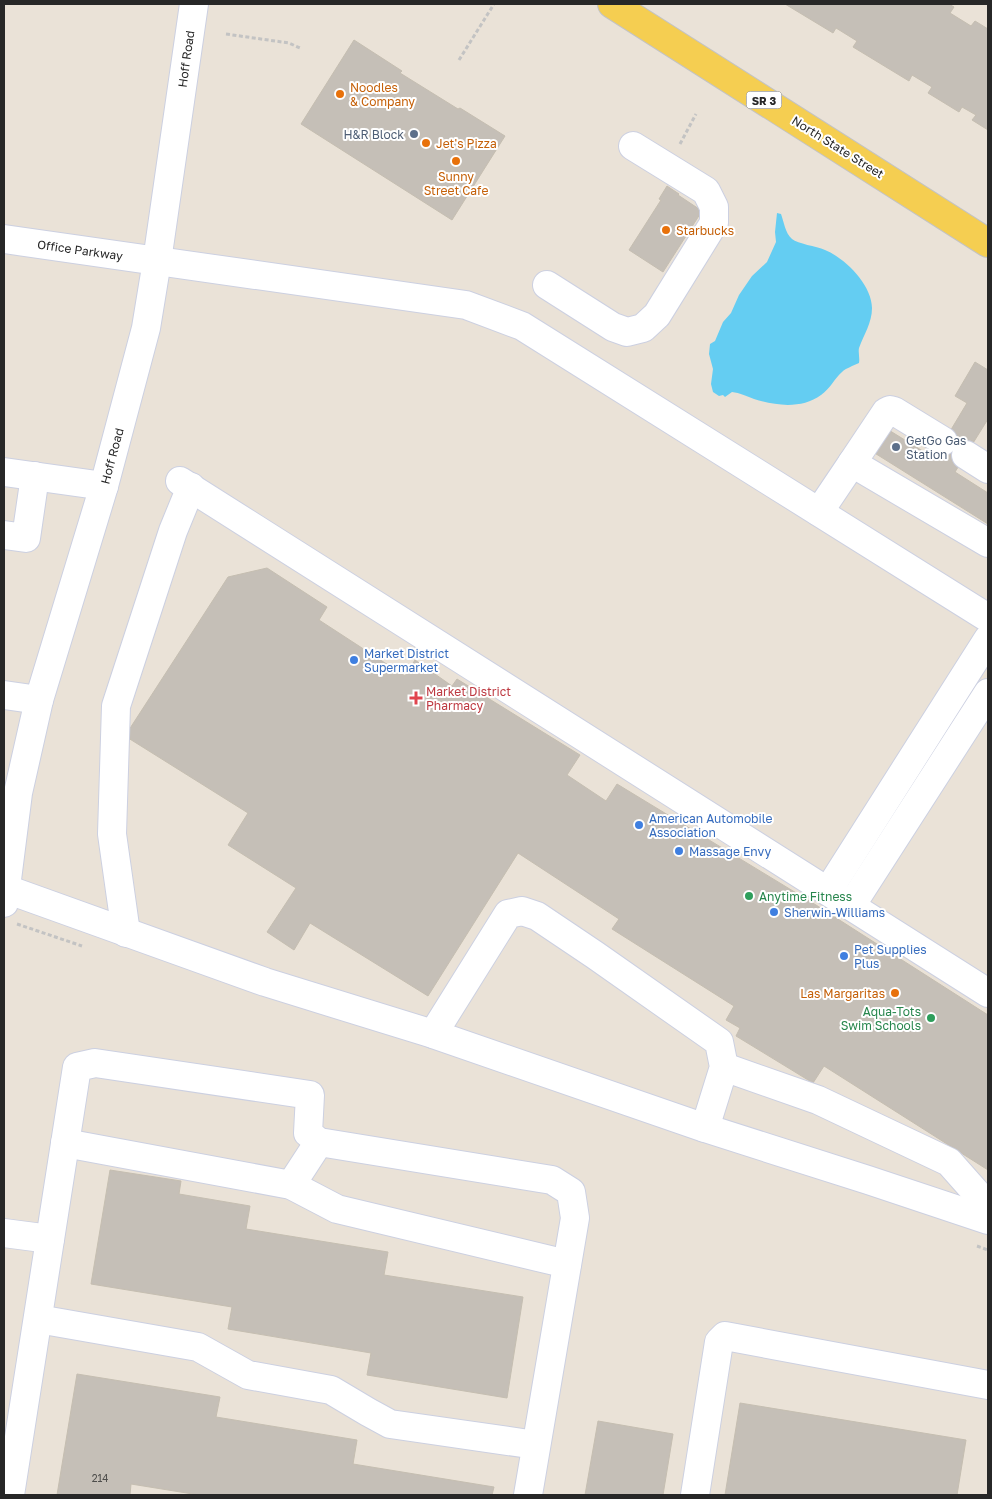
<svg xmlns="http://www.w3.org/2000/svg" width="992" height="1499" viewBox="0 0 992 1499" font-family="'Golos Text',sans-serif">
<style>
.water{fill:#64cdf2}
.building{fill:#c5bfb7;stroke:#c5beb1}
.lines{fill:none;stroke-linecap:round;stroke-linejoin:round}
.minor-casing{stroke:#ccd0e1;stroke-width:30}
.major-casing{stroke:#c3c3c3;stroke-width:30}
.path{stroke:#c3c3c3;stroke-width:3;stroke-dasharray:4 2.5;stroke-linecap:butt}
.minor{stroke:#fff;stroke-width:28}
.major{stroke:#f5ce51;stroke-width:28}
.food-dot{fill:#e8710a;stroke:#fff;stroke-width:2}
.service-dot{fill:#5c6f8a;stroke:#fff;stroke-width:2}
.shop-dot{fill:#3f7fe0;stroke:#fff;stroke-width:2}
.health-dot{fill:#e0444e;stroke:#fff;stroke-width:2}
.leisure-dot{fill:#2e9e5b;stroke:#fff;stroke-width:2}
.labels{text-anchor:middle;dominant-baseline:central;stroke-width:4;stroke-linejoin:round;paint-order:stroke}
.number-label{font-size:10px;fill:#4e4d4b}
.shield{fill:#fff;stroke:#686868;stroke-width:1}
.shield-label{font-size:11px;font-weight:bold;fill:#272727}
.street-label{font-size:12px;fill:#272727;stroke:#fff}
.food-label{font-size:12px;fill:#c56008;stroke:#fff;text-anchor:start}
.service-label{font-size:12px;fill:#4e5e75;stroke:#fff;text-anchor:end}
.shop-label{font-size:12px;fill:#366cbe;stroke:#fff;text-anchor:start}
.health-label{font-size:12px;fill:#be3a42;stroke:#fff;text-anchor:start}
.leisure-label{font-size:12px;fill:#27864d;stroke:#fff;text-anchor:start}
</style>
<rect width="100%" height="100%" fill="#eae2d7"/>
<path class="water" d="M777,213L781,214C784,222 785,233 792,239C798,244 816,246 825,250C845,258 872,285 872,308C872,323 864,334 859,348C858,353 860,358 859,363C853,366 846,368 842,372C834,379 830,389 821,395C802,409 776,406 754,399C746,396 740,393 732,392L725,397L723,395L719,396L713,392L711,384L713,369L709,354L710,344L715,341L723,322L731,313L739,295L752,276L767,262L776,242L775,232Z"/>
<g class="building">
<path d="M785,4H949L954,7L950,13L971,26L975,21L988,29V130L972,120L976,115L962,107L959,112L928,93L932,87L912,75L909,81L853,47L857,41L836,28L833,33Z"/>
<path d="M354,40L402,71L400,73L458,109L460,108L505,136L452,220L301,124Z"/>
<path d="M667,186L679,194L678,195L702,211L663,272L629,250L661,200L659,199Z"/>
<path d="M975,362L988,370V419L955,472L988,493V524L873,452L887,429L934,458L967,403L955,396Z"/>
<path d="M267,568L327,607L319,620L405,676L415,660L452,686L457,679L580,755L567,775L606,801L617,784L816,905L988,1015V1170L824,1066L813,1083L736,1036L740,1028L726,1020L734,1006L612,929L619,919L518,853L428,996L310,923L294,950L267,932L296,888L228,845L248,813L125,736L228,577Z"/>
<path d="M110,1170L181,1181L179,1194L250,1206L246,1229L388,1252L384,1275L523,1297L507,1398L367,1375L371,1353L228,1329L232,1307L91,1284Z"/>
<path d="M77,1374L220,1397L216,1417L357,1440L353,1464L494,1487L492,1495H199L131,1484L130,1495H57Z"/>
<path d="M740,1403L966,1440L957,1495H725Z"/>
<path d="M598,1421L673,1434L663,1495H585Z"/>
</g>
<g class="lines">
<defs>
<g id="minor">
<path d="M4,239L466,305L522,326L988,618"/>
<path d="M547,285L613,327L627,332L643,328L657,315L714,223V207L706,191L633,146"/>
<path d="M966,455L988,469"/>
<path d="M852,463L886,412L890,410L894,411L943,441"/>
<path d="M4,472L104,486"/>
<path d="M180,481L988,993"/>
<path d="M819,512L852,463L988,543"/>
<path d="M4,535L26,538L35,476"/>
<path d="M4,695L39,700"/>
<path d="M6,889L265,982L433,1034L705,1128L868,1180L988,1220"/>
<path d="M828,891L988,639"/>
<path d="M4,903L18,793L39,700L104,486L146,328L157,261L194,4"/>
<path d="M851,906L988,693"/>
<path d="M126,933L112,834L116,706L173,531L191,487"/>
<path d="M433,1034L508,914L522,911L537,916L595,955L719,1042L724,1067L705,1128"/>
<path d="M724,1067L818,1100L949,1162L988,1206"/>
<path d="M65,1143L291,1185L337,1209L567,1264"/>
<path d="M291,1185L319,1142"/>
<path d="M4,1233L50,1239"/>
<path d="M38,1319L198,1347L248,1375L331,1390L368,1412L390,1424L536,1445"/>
<path d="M10,1495L77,1067L95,1063L310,1095L308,1133L319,1142L552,1180L571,1192L575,1218L528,1495"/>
<path d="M695,1495L719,1342L725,1336L988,1385"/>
</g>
<path id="major" d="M612,4L988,243"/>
</defs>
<use href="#minor" class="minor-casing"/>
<use href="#major" class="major-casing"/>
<g class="path">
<path d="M226,34L289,43L302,49"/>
<path d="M459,60L494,4"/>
<path d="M680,144L696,114"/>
<path d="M17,924L82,946"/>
<path d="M977,1246L988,1250"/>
</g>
<use href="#minor" class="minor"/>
<use href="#major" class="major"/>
</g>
<g class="food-dot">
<circle cx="340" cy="94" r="5"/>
<circle cx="426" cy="143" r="5"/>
<circle cx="456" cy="161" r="5"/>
<circle cx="666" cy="230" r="5"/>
<circle cx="895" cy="993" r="5"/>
</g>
<g class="service-dot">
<circle cx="414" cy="134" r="5"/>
<circle cx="896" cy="447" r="5"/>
</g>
<g class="shop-dot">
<circle cx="354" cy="660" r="5"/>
<circle cx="639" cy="825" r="5"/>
<circle cx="679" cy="851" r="5"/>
<circle cx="774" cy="912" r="5"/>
<circle cx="844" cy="956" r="5"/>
</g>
<path class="health-dot" d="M413.5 690.5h5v5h5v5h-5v5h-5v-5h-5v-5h5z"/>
<g class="leisure-dot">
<circle cx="749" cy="896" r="5"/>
<circle cx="931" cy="1018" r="5"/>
</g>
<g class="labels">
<g class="number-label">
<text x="100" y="1478">214</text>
</g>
<rect class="shield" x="746.5" y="91.5" width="35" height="17" rx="4"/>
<g class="shield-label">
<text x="764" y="100">SR 3</text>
</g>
<g class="street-label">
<text transform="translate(186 59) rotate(-82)">Hoff Road</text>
<text transform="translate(838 147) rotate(32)">North State Street</text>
<text transform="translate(80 250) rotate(8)">Office Parkway</text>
<text transform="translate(112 456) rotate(-75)">Hoff Road</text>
</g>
<g class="food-label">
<text x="350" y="87">Noodles<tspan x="350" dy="14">&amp; Company</tspan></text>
<text x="436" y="143">Jet's Pizza</text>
<text x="456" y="176" text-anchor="middle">Sunny<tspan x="456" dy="14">Street Cafe</tspan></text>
<text x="676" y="230">Starbucks</text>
<text x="885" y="993" text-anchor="end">Las Margaritas</text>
</g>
<g class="service-label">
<text x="404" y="134">H&amp;R Block</text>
<text x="906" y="440" text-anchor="start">GetGo Gas<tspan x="906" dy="14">Station</tspan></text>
</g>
<g class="shop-label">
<text x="364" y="653">Market District<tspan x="364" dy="14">Supermarket</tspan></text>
<text x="649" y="818">American Automobile<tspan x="649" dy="14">Association</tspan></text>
<text x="689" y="851">Massage Envy</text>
<text x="784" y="912">Sherwin-Williams</text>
<text x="854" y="949">Pet Supplies<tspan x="854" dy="14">Plus</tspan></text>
</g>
<g class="health-label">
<text x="426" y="691">Market District<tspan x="426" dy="14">Pharmacy</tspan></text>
</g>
<g class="leisure-label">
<text x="759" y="896">Anytime Fitness</text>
<text x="921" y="1011" text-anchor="end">Aqua-Tots<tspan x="921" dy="14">Swim Schools</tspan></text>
</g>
</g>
<rect width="992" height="1499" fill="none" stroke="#272727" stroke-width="10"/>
</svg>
